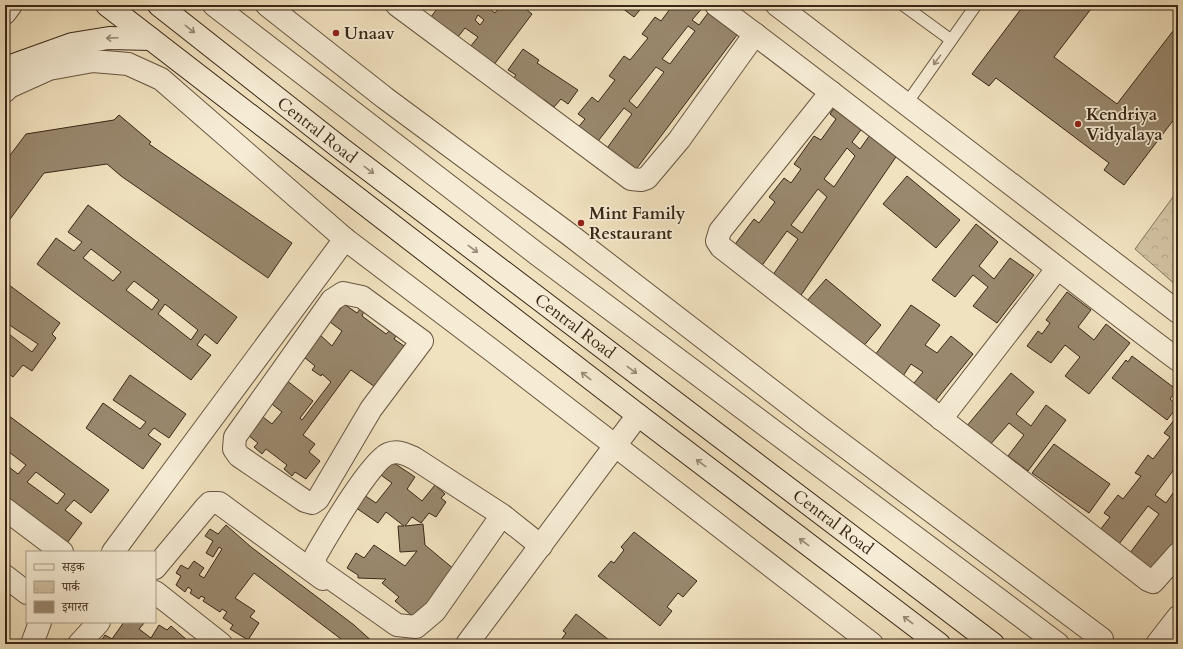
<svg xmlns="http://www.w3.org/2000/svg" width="1183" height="649" viewBox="0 0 1183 649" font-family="Cardo,'Noto Serif Devanagari',serif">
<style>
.park{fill:url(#park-crowns);stroke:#86745c}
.building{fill:#99886e;stroke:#392717;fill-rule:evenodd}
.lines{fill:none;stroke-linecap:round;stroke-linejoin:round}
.service-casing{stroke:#675641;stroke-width:13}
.minor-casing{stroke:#675641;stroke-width:24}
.tertiary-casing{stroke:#675641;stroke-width:24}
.secondary-casing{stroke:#392717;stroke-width:24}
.service{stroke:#f6ecd5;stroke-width:11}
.minor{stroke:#f6ecd5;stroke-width:22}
.tertiary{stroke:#f6ecd5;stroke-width:22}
.secondary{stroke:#f6ecd5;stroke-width:22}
.oneway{stroke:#988a76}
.poi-dot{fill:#8f2418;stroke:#f6ecd5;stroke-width:1.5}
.labels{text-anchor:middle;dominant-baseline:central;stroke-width:3.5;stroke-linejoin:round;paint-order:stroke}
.poi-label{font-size:17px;font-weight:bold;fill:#392717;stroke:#f6ecd5;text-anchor:start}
.street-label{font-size:17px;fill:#392717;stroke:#f6ecd5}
</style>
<defs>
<pattern id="park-crowns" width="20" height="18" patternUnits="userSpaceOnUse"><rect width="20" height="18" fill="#d2c2a2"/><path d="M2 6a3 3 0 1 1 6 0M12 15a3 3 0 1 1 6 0" fill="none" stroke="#b5a78b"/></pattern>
</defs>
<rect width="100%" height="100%" fill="#f1e2bf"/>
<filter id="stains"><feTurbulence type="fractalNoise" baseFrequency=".005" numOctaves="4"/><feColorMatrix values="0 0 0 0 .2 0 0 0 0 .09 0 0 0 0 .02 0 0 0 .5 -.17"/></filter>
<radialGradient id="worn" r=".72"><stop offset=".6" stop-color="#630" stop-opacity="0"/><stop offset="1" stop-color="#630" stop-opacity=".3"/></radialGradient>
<path class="park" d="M1178,190V287L1135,249Z"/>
<g class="building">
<path d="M440,5H487L486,6L495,13L501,5H521L532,14L490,70L466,52L478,37L465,28L454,42L427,22ZM478,15L484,20L480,25L475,20Z"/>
<path d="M618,5H644L634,17Z"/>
<path d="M673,5L704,6L692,20L699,25L714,5L743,27L631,176L602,155L632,114L624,108L595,145L576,130L585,119L578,114L592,97L598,102L615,80L609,76L624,56L630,60L648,38L642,34L655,17L661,21ZM688,26L695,31L670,64L662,59ZM656,67L664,72L637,108L629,101Z"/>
<path d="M1024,5H1094L1054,57L1117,104L1173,31L1178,34V114L1124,185L1104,170L1109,163L996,78L989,86L972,74Z"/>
<path d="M523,49L539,60L537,63L578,90L568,104L561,99L554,107L543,99L541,102L513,79L516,75L508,70Z"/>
<path d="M838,102L866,123L852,142L860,149L872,132L900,151L797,301L768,282L798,239L787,231L758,271L730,251L754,219L759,223L775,202L769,197L784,178L791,183L801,169L794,164L814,136L821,140L836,119L830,114ZM847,148L855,156L834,187L824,179ZM818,189L827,197L802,233L791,225Z"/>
<path d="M119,115L151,142L149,144L292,243L268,278L121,176L107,164L44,173L5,226V162L26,134L114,120Z"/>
<path d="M907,176L960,220L936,248L883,204Z"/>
<path d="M88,205L237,317L217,344L205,334L197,345L211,355L191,380L37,264L56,238L74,251L82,242L68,232ZM91,249L121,272L113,281L83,258ZM134,281L159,300L152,310L126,290ZM165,304L198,330L191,340L158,314Z"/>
<path d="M976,224L998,242L979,266L994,279L1010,258L1034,275L997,323L973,306L988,287L973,275L955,297L932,280Z"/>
<path d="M826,279L881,325L862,348L806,302Z"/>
<path d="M5,282L60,323L52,334L56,338L32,371L23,365L13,377L5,371V331L32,352L38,344L5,322Z"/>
<path d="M1067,292L1091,310L1078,327L1094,340L1106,324L1130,343L1089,394L1065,376L1080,357L1065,345L1051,363L1027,346L1038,331L1042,334L1050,323L1046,320Z"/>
<path d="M344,304L357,313L360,309L364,311L362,316L386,334L389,331L396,336L394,339L407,348L378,389L351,370L350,371L303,435L315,444L309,452L320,461L306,479L295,472L292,476L284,469L287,465L266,449L262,454L254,447L258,443L244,432L259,414L272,424L282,412L268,401L286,380L313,401L300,418L302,420L331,382L322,374L321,376L312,370L315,366L304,357L311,349L308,347L319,334L332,346L342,331L330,322Z"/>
<path d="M911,305L940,325L925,345L937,353L951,336L973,354L932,405L910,388L923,372L911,364L901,379L873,358Z"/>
<path d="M1132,356L1177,390L1170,399L1178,406L1167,420L1112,378L1126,360L1128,362Z"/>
<path d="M1011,373L1034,392L1016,414L1031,426L1046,405L1066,420L1028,471L1008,456L1024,435L1009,423L989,446L966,427Z"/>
<path d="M130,375L186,414L169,438L154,428L148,435L161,444L143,469L86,428L103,403L140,429L146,422L113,400Z"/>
<path d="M5,413L109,490L91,513L74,500L65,510L82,523L64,547L5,502V464L18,474L26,465L5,449ZM36,472L65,494L57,504L27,482Z"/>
<path d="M1178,415V464L1155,495L1166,503L1178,486V545L1157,573L1130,553L1159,514L1148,506L1119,544L1100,530L1110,517L1104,513L1118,495L1123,499L1141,476L1135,473L1148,455L1153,459L1170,437L1164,433Z"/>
<path d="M1054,444L1110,484L1089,513L1032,473Z"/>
<path d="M388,459L415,477L407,489L422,501L435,485L445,494L441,498L446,502L436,517L429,513L421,523L412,517L405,526L423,524L425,545L455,570L419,622L395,601L399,597L382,583L386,579L358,578V575L347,568L356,553L364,558L374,545L405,566L417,551L400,552L398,526H404L386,512L378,523L352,505L361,493L376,503L392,483L378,473Z"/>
<path d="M226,525L251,547L354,625L375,644H336L341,639L254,573L235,598L255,611L250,617L259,623L248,640L230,629L233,625L223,618L227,612L222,609L220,612L203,601L205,598L201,596L199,599L190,593L192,590L188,587L185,592L176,585L181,576L176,573L181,565L188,569L194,561L204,568L199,575L204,578L222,549L219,547L213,557L206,553L213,541L205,536L210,529L218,534Z"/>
<path d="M634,532L697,581L683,597L678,593L667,607L672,611L660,626L598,576L611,561L614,563L624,550L621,547Z"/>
<path d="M576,614L614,644H558L566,633L563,631Z"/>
<path d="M124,622H145L139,629L151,638L159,625L167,630L171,626L188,641L186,644H180L177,642L175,644H169L166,642L165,644H105L101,641L105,635L112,639Z"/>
</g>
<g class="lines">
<defs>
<g id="service">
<path d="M903,5L951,40"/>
<path d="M907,103L976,5"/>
</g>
<g id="minor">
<path d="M214,5L537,254L1058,644"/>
<path d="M267,5L385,98L570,235L815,424L1102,639"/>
<path d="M397,5L631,179L641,180L647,178L679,140L755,34"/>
<path d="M716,5C872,121 1022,243 1178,360"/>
<path d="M777,5L1178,312"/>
<path d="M5,91L9,87L49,69L93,61L128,64L161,79L345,239L494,352L872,644"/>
<path d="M831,92L720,231L717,241L721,247L1148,580L1153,582L1178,554"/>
<path d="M343,293L362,297L422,341L371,409L318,499L312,503L305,501L239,456L234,449L235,437L332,300Z"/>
<path d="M941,419L1057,269"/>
<path d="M5,509L62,552"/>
<path d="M502,515L435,611L416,627L397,625L319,570L314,563L316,555C327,536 371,460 388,454C398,450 405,454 414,458L502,515L541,546"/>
<path d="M113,552L345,239"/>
<path d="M155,568L206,507L210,503H219L323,579"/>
<path d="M5,576L27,593"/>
<path d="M155,592L221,644"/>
<path d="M32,644L40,622"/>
<path d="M79,644L99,622"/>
<path d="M467,644L638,415"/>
<path d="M1157,644L1178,617"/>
</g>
<path id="tertiary" d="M5,13L11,5"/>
<g id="secondary">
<path d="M107,5L638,415L939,644"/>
<path d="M159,5L339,147L993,644"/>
<path d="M5,68L72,44L109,38L151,39"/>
</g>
</defs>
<use href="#service" class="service-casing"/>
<use href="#minor" class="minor-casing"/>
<use href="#tertiary" class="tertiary-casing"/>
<use href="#secondary" class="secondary-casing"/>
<use href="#service" class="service"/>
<use href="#minor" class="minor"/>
<use href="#tertiary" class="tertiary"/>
<use href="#secondary" class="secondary"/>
</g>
<defs><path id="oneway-shaft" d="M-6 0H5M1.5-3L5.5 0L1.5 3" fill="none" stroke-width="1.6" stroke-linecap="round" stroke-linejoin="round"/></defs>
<g class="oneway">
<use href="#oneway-shaft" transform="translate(190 29) rotate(38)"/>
<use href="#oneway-shaft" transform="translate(112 38) rotate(178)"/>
<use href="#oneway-shaft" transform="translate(937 60) rotate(126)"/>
<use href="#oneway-shaft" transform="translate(369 170) rotate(37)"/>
<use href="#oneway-shaft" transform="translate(473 249) rotate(37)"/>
<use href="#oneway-shaft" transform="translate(632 370) rotate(37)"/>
<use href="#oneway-shaft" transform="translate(586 376) rotate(-142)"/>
<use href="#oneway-shaft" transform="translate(701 463) rotate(-143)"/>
<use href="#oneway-shaft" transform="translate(804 542) rotate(-143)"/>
<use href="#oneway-shaft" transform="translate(908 620) rotate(-143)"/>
</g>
<g class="poi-dot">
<circle cx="336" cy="33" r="4"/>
<circle cx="1078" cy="124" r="4"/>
<circle cx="581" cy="223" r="4"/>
</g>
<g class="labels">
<g class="poi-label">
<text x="344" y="33">Unaav</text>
<text x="1086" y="114">Kendriya<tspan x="1086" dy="20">Vidyalaya</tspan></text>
<text x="589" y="213">Mint Family<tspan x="589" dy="20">Restaurant</tspan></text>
</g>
<g class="street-label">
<text transform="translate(317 130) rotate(38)">Central Road</text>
<text transform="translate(575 326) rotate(37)">Central Road</text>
<text transform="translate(833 522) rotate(37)">Central Road</text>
</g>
</g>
<rect width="1183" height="649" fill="none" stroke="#f1e2bf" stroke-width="20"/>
<rect x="6" y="6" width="1171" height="637" fill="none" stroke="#392717" stroke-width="2"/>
<rect x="10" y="10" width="1163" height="629" fill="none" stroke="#392717"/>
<rect x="26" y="551" width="130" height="72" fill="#f6ecd5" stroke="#aa9d89"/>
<rect x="34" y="564" width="20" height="6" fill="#f6ecd5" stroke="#aa9d89"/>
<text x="62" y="571" font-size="12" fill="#392717">सड़क</text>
<rect x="34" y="581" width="20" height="12" fill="url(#park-crowns)" stroke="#aa9d89"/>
<text x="62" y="591" font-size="12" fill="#392717">पार्क</text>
<rect x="34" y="601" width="20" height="12" fill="#99886e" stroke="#aa9d89"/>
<text x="62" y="611" font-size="12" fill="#392717">इमारत</text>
<rect width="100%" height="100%" filter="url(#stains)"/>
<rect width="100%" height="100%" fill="url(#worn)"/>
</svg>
